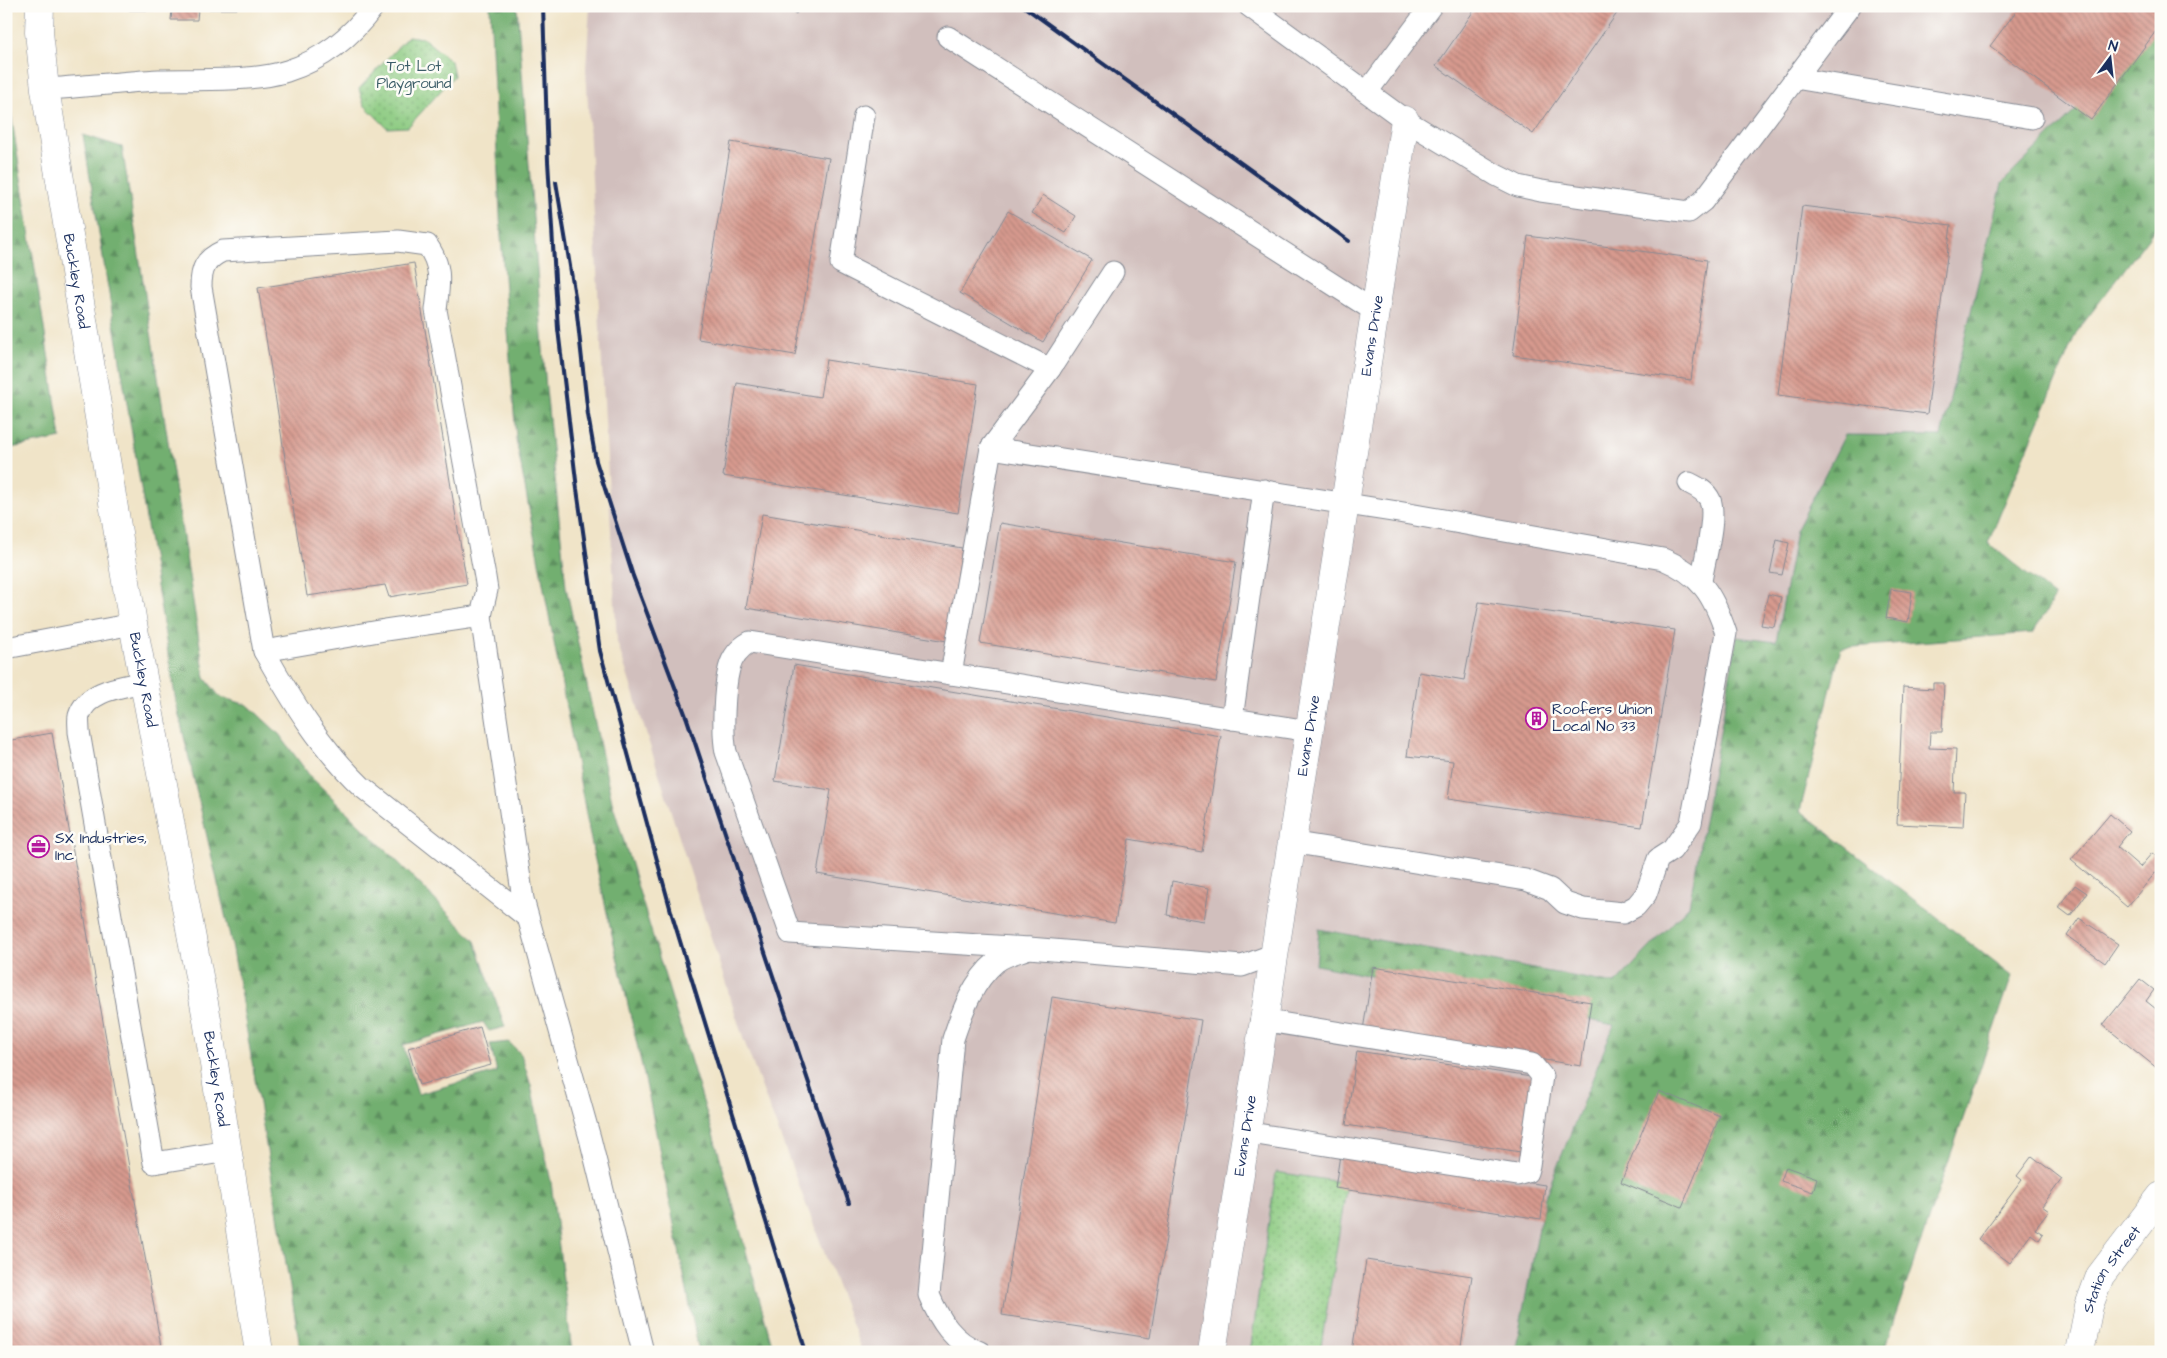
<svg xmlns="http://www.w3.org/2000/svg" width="2167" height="1358" viewBox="0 0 2167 1358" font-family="'Architects Daughter',sans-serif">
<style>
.industrial{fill:#d1bfbd}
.forest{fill:url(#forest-firs);stroke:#466f67}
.park{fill:url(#park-dots);stroke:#547d70}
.building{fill:url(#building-back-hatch)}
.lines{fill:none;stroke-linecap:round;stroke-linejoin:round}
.lane-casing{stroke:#868a93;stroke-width:23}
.street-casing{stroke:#868a93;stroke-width:29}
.lane{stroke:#fff;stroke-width:21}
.street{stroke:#fff;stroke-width:28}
.rail{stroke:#1b2f5e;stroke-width:4}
.labels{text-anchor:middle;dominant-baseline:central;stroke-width:5;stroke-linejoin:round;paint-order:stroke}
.park-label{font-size:15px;fill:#3d5e69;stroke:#fdfcf7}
.street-label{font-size:15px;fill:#1b2f5e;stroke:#fdfcf7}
.poi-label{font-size:15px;fill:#1b2f5e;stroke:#fdfcf7;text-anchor:start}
</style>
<defs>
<pattern id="forest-firs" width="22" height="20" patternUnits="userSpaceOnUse" patternTransform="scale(1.25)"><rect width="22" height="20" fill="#72af70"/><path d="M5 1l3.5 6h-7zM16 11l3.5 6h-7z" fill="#5d8f5f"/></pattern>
<pattern id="park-dots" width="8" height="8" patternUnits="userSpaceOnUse" patternTransform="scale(1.25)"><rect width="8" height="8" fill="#8dcb82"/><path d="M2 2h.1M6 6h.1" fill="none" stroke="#72a56e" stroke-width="1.8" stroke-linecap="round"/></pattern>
<pattern id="building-back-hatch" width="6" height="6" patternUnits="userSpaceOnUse" patternTransform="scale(1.25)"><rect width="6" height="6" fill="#d79a8e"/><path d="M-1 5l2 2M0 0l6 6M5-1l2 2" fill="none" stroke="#ae7e77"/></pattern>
</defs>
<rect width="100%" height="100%" fill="#fdfcf7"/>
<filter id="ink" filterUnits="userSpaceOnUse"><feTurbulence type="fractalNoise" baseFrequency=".02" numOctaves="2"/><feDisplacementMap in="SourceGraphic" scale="10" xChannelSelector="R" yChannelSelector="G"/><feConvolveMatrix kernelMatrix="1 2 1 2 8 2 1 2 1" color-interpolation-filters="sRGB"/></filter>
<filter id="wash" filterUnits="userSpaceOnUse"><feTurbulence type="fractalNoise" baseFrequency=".0096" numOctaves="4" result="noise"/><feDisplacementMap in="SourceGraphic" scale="20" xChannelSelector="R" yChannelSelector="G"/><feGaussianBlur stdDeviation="1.12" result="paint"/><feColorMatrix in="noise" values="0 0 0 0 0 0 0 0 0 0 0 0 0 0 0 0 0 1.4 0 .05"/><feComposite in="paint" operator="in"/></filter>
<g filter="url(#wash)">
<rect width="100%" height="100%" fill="#f0e4c8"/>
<path class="industrial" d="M590,6H2161V26L2002,183L1941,437L1845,435L1796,531L1776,643L1737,637L1689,906L1615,984L1319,929L1316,965L1614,1025L1545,1197L1515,1352H862L743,1038L617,642L586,69Z"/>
<g class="forest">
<path d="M490,6H517L546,389L566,587L612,802L719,1154L774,1352H699L649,1097L593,851L516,439L501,236Z"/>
<path d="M2161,26V221L2076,333L1988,543L2055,597L2033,633L1841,648L1800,811L2012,976L1883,1352H1515L1545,1197L1614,1025L1316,965L1319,929L1615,984L1689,906L1737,637L1776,642L1796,531L1845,435L1941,436L2002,183Z"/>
<path d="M6,113H11L61,438L6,449Z"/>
<path d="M83,135L122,147L205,678L220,697L248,705L279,734L310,776L407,871L475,941L505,1027L489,1031L483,1022L403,1045L418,1094L497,1072L490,1044L509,1042L521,1054L531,1086L551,1182L572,1352H301L233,949L176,702Z"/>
</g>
<g class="park">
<path d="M408,36L423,38L451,61L454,76L408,127L387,128L364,105L359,89Z"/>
<path d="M1276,1172L1347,1183L1320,1352H1250Z"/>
</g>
<g id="blocks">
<g class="building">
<path d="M129,6H237V9H198L197,20H171L172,10H129Z"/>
<path d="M785,6H801L796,14Z"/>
<path d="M1477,6H1622L1533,134L1436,66Z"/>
<path d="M2020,6H2161V24L2091,120L1990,46Z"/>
<path d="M731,142L829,158L795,355L698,339Z"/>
<path d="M1043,195L1076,216L1066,233L1032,213Z"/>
<path d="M1802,206L1951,225L1927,414L1778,395Z"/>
<path d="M1008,211L1092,260L1043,342L960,293Z"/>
<path d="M1528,236L1707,260L1691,380L1513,355Z"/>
<path d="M414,263L467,584L389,597L385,585L307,596L258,288Z"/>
<path d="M826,360L978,384L958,513L723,476L737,383L820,397Z"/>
<path d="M762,514L962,548L947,641L746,608Z"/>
<path d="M1000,523L1236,562L1216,682L980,643Z"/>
<path d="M1777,540L1789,543L1782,575L1770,573Z"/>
<path d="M1891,589L1912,592L1908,622L1886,618Z"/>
<path d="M1768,594L1781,597L1774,627L1761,625Z"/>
<path d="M1479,602L1675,630L1642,827L1448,799L1453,761L1407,756L1419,672L1464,680Z"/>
<path d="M794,665L1221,736L1202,852L1129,839L1115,923L817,874L831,790L775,781Z"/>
<path d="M1933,683H1944L1942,732H1930L1929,748L1956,749L1954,792H1965L1963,827L1897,824L1903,687L1933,689Z"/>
<path d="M52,733L91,954L162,1352H6V741Z"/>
<path d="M2110,814L2130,831L2117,847L2140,867L2152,853L2161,860V866L2127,907L2071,860Z"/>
<path d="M1172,881L1209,888L1204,921L1167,915Z"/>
<path d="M2075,885L2087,893L2070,916L2058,907Z"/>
<path d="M2079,918L2118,944L2105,963L2067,936Z"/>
<path d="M1373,967L1591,1002L1581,1066L1363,1030Z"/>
<path d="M2140,979L2154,990L2146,1001L2161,1013V1066L2158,1069L2103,1025Z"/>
<path d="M1052,997L1201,1020L1150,1338L1002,1315Z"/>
<path d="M480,1027L491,1065L419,1085L408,1048Z"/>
<path d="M1357,1051L1538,1078L1527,1153L1346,1125Z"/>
<path d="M1659,1091L1720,1116L1682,1207L1621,1182Z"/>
<path d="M1340,1155L1545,1185L1541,1219L1335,1188Z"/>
<path d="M2032,1156L2062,1179L2042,1206L2049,1211L2035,1229L2043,1234L2039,1240L2031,1234L2010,1263L1978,1239L2022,1180L2017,1176Z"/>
<path d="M1786,1167L1817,1178L1813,1192L1781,1181Z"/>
<path d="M1366,1260L1472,1276L1460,1352H1352Z"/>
</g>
</g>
</g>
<g filter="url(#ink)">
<use href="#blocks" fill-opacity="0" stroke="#868a93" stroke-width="1"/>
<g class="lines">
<defs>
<g id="lane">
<path d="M1249,6L1405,120L1496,175L1518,186L1541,191L1689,212L1703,201L1850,6"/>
<path d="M948,37L1376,312"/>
<path d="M1795,78L2032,118"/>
<path d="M45,89C83,87 121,82 159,80C194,79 255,82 287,71C322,60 352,36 374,6"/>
<path d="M1367,92L1431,6"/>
<path d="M864,116L841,263L1050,369L991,448L1398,512L1663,559C1701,575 1713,594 1726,633L1691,823L1672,850L1658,859L1646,894L1636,906L1623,913L1583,909L1565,903L1550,889L1526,880L1290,842"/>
<path d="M1050,369L1113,272"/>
<path d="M1689,483C1697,487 1706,491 1710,500C1717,517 1704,562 1701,581"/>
<path d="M6,648L133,624"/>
<path d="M264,651L201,287C201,269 205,259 223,251L398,241L427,245C443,267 439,284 436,310L485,577L487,590L481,616"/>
<path d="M951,674L991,448"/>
<path d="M144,682C122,687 87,690 79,716C78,720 79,727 79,732L154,1163L228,1151"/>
<path d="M1232,719L1264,490"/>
<path d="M528,918L362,787C320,747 292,701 264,651L385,630L481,616L523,899L590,1138L643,1352"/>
<path d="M1029,948L790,933L726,752C722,732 724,689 729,669C732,657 739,648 750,642L1309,731"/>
<path d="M1244,1132L1517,1175L1527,1172L1529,1165L1542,1076L1532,1064L1261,1020"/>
<path d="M980,1352C953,1342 940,1321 929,1295L953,1039C962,1012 973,981 996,962C1004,955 1019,952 1029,948L1242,966L1272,955"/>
</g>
<g id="street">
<path id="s1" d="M40,6L39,32L45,89L133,624L207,1019L259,1352"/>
<path id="s2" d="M1212,1352C1273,941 1343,531 1405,120"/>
<path id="s3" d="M2080,1352L2089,1306L2100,1276L2161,1196"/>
</g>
</defs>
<use href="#lane" class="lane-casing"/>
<use href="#street" class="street-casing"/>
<use href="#lane" class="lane"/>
<use href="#street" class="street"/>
<g class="rail">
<path d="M543,6L548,161L558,329L577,489L600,651L672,915L806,1352"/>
<path d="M1023,6L1349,241"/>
<path d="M556,182L575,296L588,415L596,461L633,576L687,719L849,1203"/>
</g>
</g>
</g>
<defs>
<symbol id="building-ring" viewBox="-11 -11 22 22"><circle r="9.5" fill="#fdfcf7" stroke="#b5179e" stroke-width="1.5"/><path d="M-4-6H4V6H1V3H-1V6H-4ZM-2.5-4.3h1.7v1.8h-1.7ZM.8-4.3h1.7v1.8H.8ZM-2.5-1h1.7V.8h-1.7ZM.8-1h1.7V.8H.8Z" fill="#b5179e"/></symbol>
<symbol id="office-ring" viewBox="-11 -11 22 22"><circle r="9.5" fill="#fdfcf7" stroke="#b5179e" stroke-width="1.5"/><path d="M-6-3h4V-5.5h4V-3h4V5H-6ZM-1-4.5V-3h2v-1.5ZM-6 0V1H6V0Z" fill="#b5179e"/></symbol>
</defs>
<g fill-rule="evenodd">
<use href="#building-ring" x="1524" y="706" width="25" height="25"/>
<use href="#office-ring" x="26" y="834" width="25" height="25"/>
</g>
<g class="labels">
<g class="park-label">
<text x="414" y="66">Tot Lot<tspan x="414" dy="17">Playground</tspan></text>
</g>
<g class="street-label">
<text stroke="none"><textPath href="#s1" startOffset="278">Buckley Road</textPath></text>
<text stroke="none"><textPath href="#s2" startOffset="1029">Evans Drive</textPath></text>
<text stroke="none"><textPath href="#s1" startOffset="682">Buckley Road</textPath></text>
<text stroke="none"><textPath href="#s2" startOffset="624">Evans Drive</textPath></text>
<text stroke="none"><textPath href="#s1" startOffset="1088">Buckley Road</textPath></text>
<text stroke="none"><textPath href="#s2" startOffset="219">Evans Drive</textPath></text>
<text stroke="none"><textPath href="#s3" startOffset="90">Station Street</textPath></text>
</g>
<g class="poi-label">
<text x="1552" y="709">Roofers Union<tspan x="1552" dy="17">Local No 33</tspan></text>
<text x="55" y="838">SX Industries,<tspan x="55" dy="17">Inc</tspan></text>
</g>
</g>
<rect width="2167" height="1358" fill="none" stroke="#fdfcf7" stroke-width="25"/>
<g transform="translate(2110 58) rotate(15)" stroke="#fdfcf7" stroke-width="4" paint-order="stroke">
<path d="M0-4L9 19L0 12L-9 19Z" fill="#1b2f5e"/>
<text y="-8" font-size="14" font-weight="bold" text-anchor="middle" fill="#1b2f5e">N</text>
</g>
</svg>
